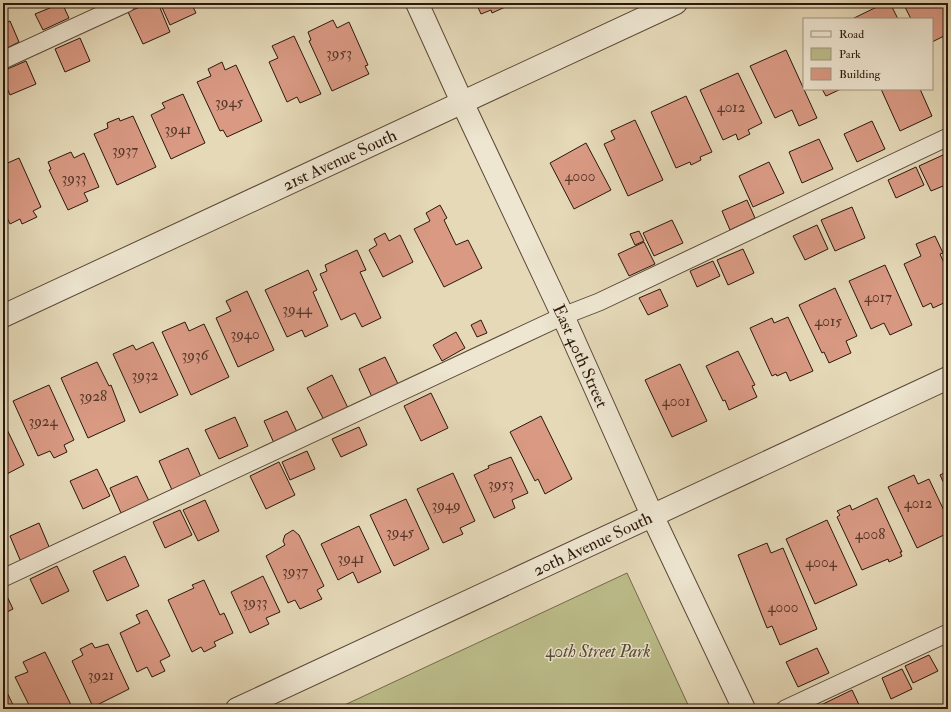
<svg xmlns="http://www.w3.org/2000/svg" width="951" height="712" viewBox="0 0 951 712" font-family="'IM FELL Double Pica',serif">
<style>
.green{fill:#bcbd8a;stroke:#746a4b}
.building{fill:#d99983;stroke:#2b180c}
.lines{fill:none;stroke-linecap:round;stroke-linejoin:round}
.service-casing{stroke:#5a4837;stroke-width:19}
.minor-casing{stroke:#5a4837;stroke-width:24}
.service{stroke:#eee6d1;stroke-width:17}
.minor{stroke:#eee6d1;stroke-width:22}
.labels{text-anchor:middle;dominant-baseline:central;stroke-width:3;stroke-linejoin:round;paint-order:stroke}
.number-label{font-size:15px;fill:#56382a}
.street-label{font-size:17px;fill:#2b180c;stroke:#eee6d1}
.park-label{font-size:17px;font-style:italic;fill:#564a32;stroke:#eee6d1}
</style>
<rect width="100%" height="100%" fill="#e5d9b8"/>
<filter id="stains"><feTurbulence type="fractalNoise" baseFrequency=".005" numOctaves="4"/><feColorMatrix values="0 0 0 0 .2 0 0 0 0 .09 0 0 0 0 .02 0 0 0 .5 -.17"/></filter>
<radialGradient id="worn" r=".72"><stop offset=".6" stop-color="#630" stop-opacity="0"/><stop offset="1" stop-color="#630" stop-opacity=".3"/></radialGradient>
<path class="green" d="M627,573L690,709H336Z"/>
<g class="building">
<path d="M62,3L69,18L43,30L35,14Z"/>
<path d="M149,3H158L170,32L143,44L128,12Z"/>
<path d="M160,3H191L196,13L170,25Z"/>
<path d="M476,3H514L492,13L491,10L481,14Z"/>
<path d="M885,3H890L898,19H852Z"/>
<path d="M903,3H948V39L946,35L932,42V19H911Z"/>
<path d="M333,20L337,28L349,22L368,65L365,66L369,74L332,91L309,41L311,40L308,32Z"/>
<path d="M10,21L19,42L3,50V24Z"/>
<path d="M294,36L321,94L300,103L297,97L287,102L269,62L278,58L272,46Z"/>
<path d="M80,38L90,61L65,72L55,49Z"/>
<path d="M786,50L817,118L799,126L792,110L775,118L750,66Z"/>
<path d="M26,61L36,84L10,95L3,79V71Z"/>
<path d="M222,62L225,70L236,65L262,121L227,137L223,130L220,131L197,82L211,76L208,69Z"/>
<path d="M738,73L762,123L748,130L750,134L738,140L736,134L723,140L700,90Z"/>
<path d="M822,89H841L826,96Z"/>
<path d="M881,89H920L932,116L900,131Z"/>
<path d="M183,94L205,143L171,159L151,115L165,108L162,103Z"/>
<path d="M686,96L712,152L700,157L701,160L691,165L690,162L676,168L651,112Z"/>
<path d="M133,116L156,167L117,185L94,134L108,128L107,123L119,118L120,121Z"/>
<path d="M635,120L663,180L628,196L604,144L615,139L611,131Z"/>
<path d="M872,121L885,149L857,162L844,134Z"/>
<path d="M819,139L833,169L802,183L789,152Z"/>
<path d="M586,143L611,190L574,209L550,163Z"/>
<path d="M71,152L74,158L84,153L99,187L84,193L88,201L68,210L49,170L51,169L48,162Z"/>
<path d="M943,155L948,166V184L931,191L919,166Z"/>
<path d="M19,158L41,207L33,211L37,217L22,224L20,219L10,224L3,209V165Z"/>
<path d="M769,162L784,193L753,207L739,176Z"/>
<path d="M916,167L924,185L896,198L888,180Z"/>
<path d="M747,200L755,218L730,230L722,211Z"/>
<path d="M440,205L447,218L444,220L456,245L468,240L482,268L444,287L414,229L430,221L426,213Z"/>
<path d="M852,207L865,238L835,251L821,220Z"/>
<path d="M672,220L683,243L654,256L643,233Z"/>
<path d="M817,225L828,249L805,260L793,236Z"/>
<path d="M639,231L644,241L635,245L630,234Z"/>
<path d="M385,233L389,241L400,235L413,262L383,277L369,250L377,245L374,239Z"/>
<path d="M935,236L943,253L940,254L948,272V301L933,308L931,303L923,307L904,264L921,256L916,244Z"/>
<path d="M644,242L655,264L629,276L618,254Z"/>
<path d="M743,249L754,273L728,285L717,260Z"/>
<path d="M357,250L366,270L360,272L381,318L362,327L355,313L341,320L320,274L327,271L325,265Z"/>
<path d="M713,261L720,276L697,287L690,271Z"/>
<path d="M885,265L912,325L890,335L884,323L871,329L849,281Z"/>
<path d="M308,270L317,290L313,292L328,326L305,337L302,330L287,337L265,290Z"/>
<path d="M835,288L857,336L846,341L851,353L829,363L824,352L822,353L799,305Z"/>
<path d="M660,289L668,306L648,315L639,298Z"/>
<path d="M247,291L274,350L238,367L216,318L231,311L226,301Z"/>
<path d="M788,317L813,371L790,381L786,372L777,376L776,374L772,376L750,328L772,318L774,323Z"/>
<path d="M481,320L487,333L477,337L471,325Z"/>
<path d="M185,322L189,331L204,324L229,377L191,395L162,332Z"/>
<path d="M456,332L465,348L442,361L433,345Z"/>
<path d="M153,342L178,395L140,413L113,354L133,345L136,350Z"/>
<path d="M738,351L755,385L752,386L757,397L729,410L725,400L723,401L706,366Z"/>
<path d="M385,357L398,384L372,397L359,369Z"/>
<path d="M97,362L109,386L111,385L125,421L88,438L61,378Z"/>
<path d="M680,364L707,421L672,437L645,380Z"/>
<path d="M332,375L348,408L324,420L307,388Z"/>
<path d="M49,385L74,440L64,445L67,452L54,458L50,451L38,456L13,401Z"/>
<path d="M431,393L448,428L421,441L404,406Z"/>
<path d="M287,411L297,432L274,443L264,421Z"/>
<path d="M541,416L572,479L545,494L538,479L535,481L510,432Z"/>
<path d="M235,417L248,446L219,459L205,430Z"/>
<path d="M3,421L24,465L3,476Z"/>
<path d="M359,427L367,445L341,457L332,439Z"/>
<path d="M188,448L201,477L172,490L159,461Z"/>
<path d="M307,451L315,469L290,480L282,462Z"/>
<path d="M511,457L528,493L512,500L515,508L494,518L474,475L489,468L488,466Z"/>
<path d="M279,462L295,495L266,509L250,476Z"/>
<path d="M97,469L110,496L83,509L70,481Z"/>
<path d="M948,471V492L940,475Z"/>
<path d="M453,473L475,521L460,528L463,534L443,543L417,489Z"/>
<path d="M914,475L918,484L929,479L948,519V533L917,548L888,487Z"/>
<path d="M137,476L149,501L121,513L110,488Z"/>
<path d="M877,498L902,552H900L902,556L889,562L888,559L862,570L837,517L840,515L837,511L850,505L852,510Z"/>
<path d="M406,499L429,549L394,566L370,515Z"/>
<path d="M205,500L219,531L198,541L183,510Z"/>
<path d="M180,510L192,535L165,548L153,522Z"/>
<path d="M827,520L857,585L815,604L786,539Z"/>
<path d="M39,523L50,549L21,562L10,536Z"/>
<path d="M359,526L381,572L358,583L353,572L338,580L321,544Z"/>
<path d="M293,530L299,535L324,586L317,590L322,599L300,609L295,600L288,603L266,556L285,545L283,541L285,535Z"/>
<path d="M767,543L771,553L783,548L817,629L780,645L772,626L767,628L738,555Z"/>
<path d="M125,556L139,586L107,601L93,571Z"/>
<path d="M57,566L69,591L42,604L30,579Z"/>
<path d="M263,576L280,612L266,618L269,624L250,633L231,592Z"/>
<path d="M204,580L220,615L224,613L233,633L214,642L216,646L204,652L201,647L192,652L168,600L194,588L192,585Z"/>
<path d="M5,592L13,609L3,614V593Z"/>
<path d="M147,610L170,656L160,661L165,671L152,677L147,667L137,672L120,633L140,623L136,615Z"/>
<path d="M92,643L95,648L108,644L129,689L93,707L72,661L83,655L80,649Z"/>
<path d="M817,648L829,673L798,687L786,662Z"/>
<path d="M45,652L73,709H31L15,677L28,672L23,662Z"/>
<path d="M929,655L938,671L913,683L905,666Z"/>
<path d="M902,669L912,689L891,699L882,678Z"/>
<path d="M3,684L15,709H3Z"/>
<path d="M852,690L861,709H823L821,705Z"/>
</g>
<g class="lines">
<defs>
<g id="service">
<path d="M3,60L127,3"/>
<path d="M3,578L563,316L599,302L948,137"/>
<path d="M785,709L948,633"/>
</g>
<g id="minor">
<path id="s1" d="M417,3L462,102L563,316L652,515L744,709"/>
<path id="s2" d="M3,316L676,3"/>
<path id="s3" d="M237,709L948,378"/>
</g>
</defs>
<use href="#service" class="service-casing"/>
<use href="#minor" class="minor-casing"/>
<use href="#service" class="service"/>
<use href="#minor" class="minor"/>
</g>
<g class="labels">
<g class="number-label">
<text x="339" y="53">3953</text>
<text x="229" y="102">3945</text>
<text x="731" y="107">4012</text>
<text x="178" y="129">3941</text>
<text x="125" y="150">3937</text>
<text x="580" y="176">4000</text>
<text x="74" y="178">3933</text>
<text x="878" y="297">4017</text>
<text x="297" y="309">3944</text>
<text x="828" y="321">4015</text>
<text x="245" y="334">3940</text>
<text x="195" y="355">3936</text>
<text x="145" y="375">3932</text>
<text x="93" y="396">3928</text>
<text x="676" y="401">4001</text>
<text x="43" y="421">3924</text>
<text x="501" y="484">3953</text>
<text x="918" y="503">4012</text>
<text x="446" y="505">3949</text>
<text x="400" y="532">3945</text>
<text x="870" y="534">4008</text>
<text x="351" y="558">3941</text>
<text x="821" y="562">4004</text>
<text x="295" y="571">3937</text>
<text x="255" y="602">3933</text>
<text x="783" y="607">4000</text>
<text x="101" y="675">3921</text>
</g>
<g class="street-label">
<text stroke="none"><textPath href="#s2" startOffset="371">21st Avenue South</textPath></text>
<text stroke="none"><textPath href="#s1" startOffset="389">East 40th Street</textPath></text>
<text stroke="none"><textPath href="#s3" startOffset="392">20th Avenue South</textPath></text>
</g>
<g class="park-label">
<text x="598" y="651">40th Street Park</text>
</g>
</g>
<rect width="951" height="712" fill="none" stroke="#e5d9b8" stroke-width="16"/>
<rect x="4" y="4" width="943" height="704" fill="none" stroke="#2b180c" stroke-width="2"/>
<rect x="8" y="8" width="935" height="696" fill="none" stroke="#2b180c"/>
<rect x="803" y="18" width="130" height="72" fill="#eee6d1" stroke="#a09482"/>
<rect x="811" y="31" width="20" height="6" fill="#eee6d1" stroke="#a09482"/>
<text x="839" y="38" font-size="12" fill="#2b180c">Road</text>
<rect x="811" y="48" width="20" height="12" fill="#bcbd8a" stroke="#a09482"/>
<text x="839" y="58" font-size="12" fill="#2b180c">Park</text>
<rect x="811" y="68" width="20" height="12" fill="#d99983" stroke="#a09482"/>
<text x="839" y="78" font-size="12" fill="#2b180c">Building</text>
<rect width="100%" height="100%" filter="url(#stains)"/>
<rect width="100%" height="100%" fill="url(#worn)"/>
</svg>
